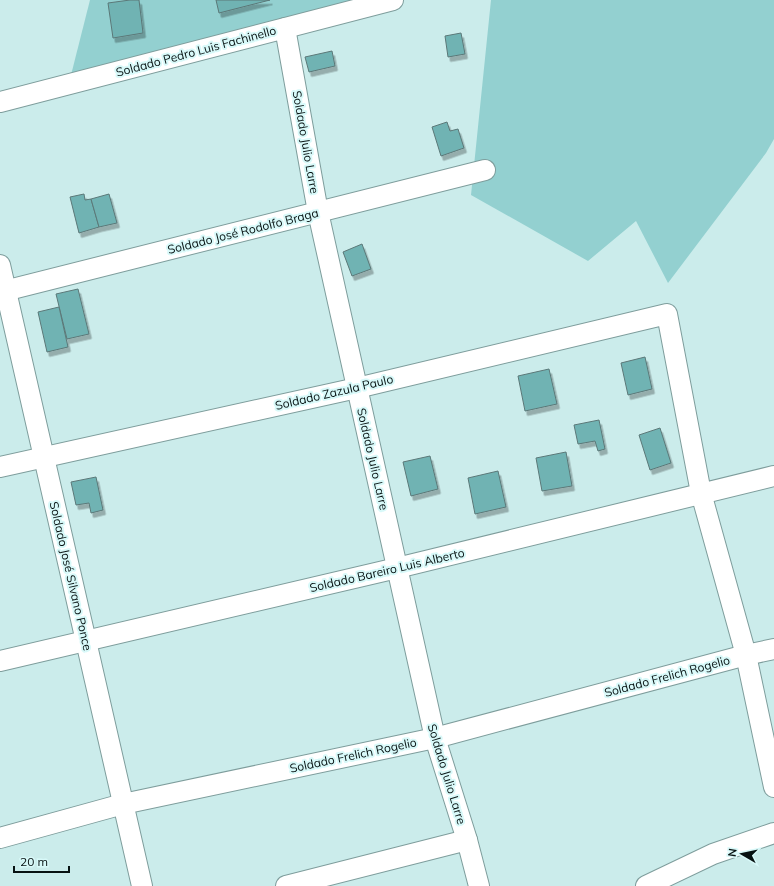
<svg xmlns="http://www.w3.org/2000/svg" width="774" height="886" viewBox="0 0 774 886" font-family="Mulish,sans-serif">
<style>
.green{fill:#93d0d0}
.building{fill:#70b3b3;stroke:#5b7878;filter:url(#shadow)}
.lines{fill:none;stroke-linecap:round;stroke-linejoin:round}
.street-casing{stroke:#7e9d9c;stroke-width:22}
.street{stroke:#fff;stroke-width:20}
.labels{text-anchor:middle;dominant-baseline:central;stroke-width:4;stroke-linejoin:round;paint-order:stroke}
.street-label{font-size:12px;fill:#071212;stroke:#d8f9f9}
</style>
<defs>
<filter id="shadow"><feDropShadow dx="2.5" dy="4.5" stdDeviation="0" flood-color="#0004"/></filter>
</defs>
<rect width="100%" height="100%" fill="#cbeceb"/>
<g class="green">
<path d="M90,0H382L70,79Z"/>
<path d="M491,0H774V139L766,153L668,283L636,221L588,261L471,195Z"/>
</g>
<g class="building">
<path d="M130,0H139L143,33L113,38L108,3Z"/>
<path d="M216,0H270L219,13Z"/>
<path d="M461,33L465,54L448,57L445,36Z"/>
<path d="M332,51L335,66L309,72L305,57Z"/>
<path d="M447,122L450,131L458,129L464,148L441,156L432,127Z"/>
<path d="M84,194L85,200L91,199L99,227L79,233L70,197Z"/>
<path d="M109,194L117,223L99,227L91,199Z"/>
<path d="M362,244L371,269L352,276L343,252Z"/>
<path d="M78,289L89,334L67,339L56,294Z"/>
<path d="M59,307L68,347L47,352L38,312Z"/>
<path d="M645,357L652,389L628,395L621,363Z"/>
<path d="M549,369L557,404L525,411L518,376Z"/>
<path d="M599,420L605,449L598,451L595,441L578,444L574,425Z"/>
<path d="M660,428L671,463L650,470L639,435Z"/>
<path d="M566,452L572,486L542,491L536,458Z"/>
<path d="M430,456L438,489L411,496L403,462Z"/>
<path d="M498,471L506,507L475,514L468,478Z"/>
<path d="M96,477L103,510L91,513L89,503L76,505L71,482Z"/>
</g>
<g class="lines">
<defs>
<g id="street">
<path d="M285,28L318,212L435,738L467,840L479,886"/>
<path d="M0,102L393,0"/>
<path d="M0,265L142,886"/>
<path d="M0,292L485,170"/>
<path d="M0,467L357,388L667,314L701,493L746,655L774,787"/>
<path d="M0,661L397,568L774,476"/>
<path d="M0,838L123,804L435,738L746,655L774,649"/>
<path d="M286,886L467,840"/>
<path d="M646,886L713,854L774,833"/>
</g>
</defs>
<use href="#street" class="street-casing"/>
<use href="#street" class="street"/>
</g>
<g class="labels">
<g class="street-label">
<text transform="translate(196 51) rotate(-15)">Soldado Pedro Luis Fachinello</text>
<text transform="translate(306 142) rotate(80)">Soldado Julio Larre</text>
<text transform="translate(243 231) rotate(-14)">Soldado José Rodolfo Braga</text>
<text transform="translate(334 392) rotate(-13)">Soldado Zazula Paulo</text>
<text transform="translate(373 459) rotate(77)">Soldado Julio Larre</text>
<text transform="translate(387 570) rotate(-13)">Soldado Bareiro Luis Alberto</text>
<text transform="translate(71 576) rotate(77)">Soldado José Silvano Ponce</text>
<text transform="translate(667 676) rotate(-15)">Soldado Frelich Rogelio</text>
<text transform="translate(353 755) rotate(-12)">Soldado Frelich Rogelio</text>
<text transform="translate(447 774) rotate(73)">Soldado Julio Larre</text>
</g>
</g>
<g transform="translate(742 854) rotate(279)" stroke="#d8f9f9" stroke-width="3" paint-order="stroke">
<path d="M0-3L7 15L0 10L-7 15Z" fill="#071212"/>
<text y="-6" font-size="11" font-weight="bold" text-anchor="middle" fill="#071212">N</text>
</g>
<path d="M14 866v6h55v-6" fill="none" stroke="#071212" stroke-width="2"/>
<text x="20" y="866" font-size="12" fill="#071212" stroke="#d8f9f9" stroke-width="3" paint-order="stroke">20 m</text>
</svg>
